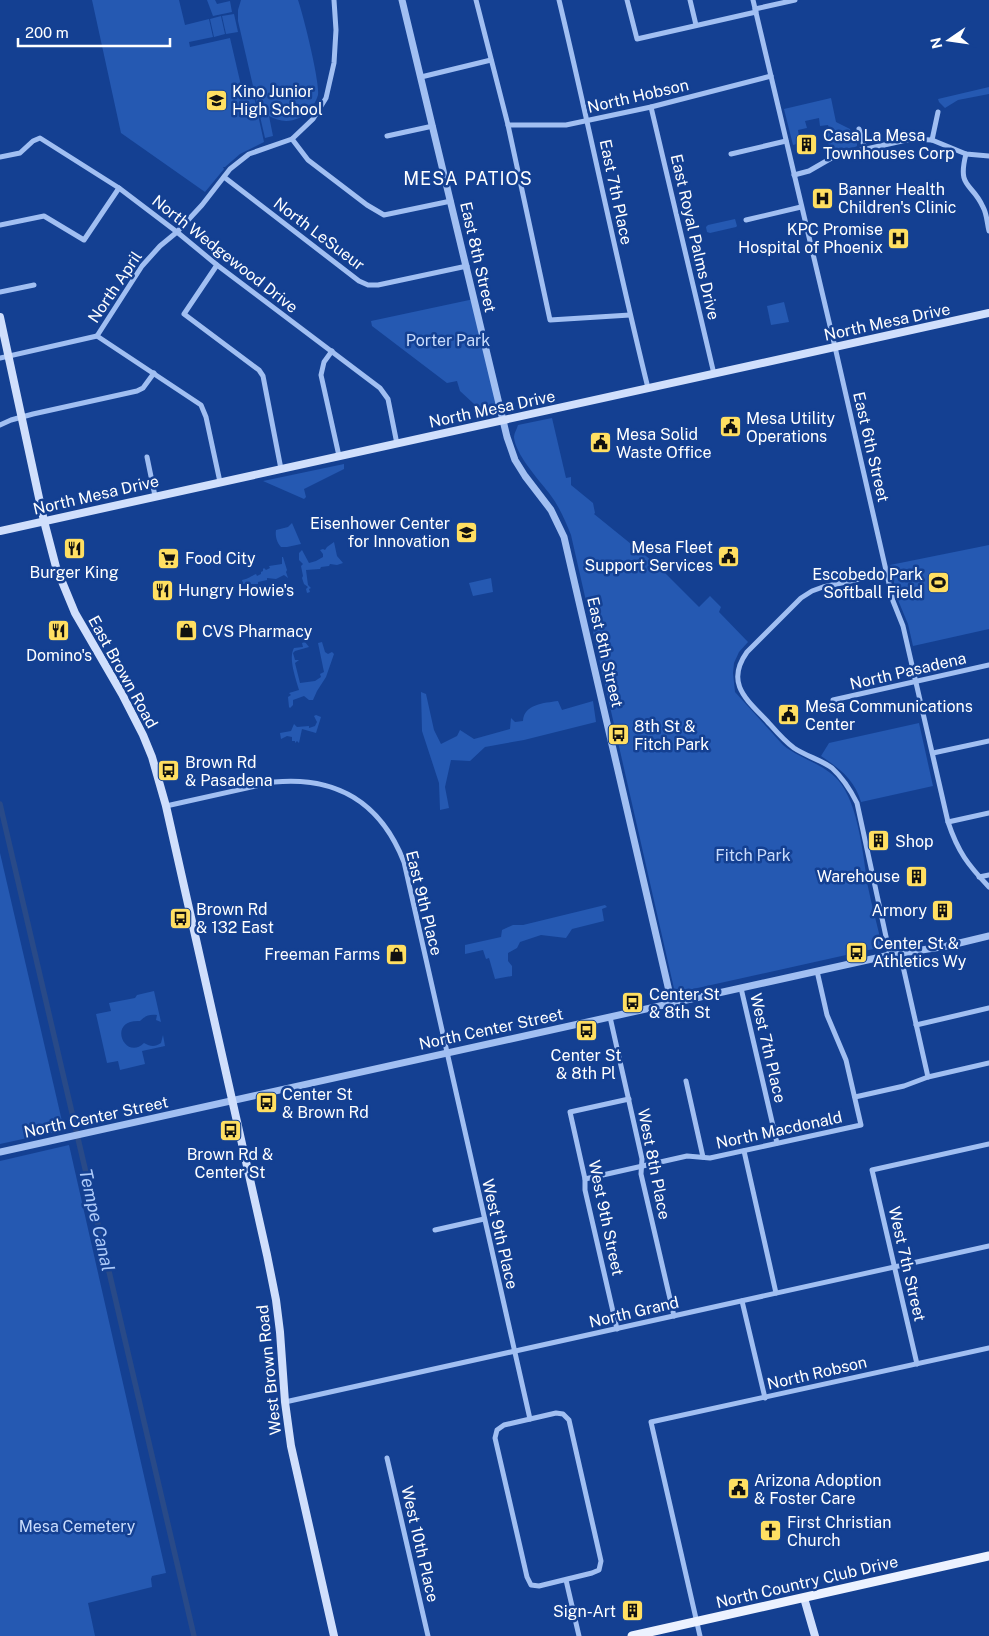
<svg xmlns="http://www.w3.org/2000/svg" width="989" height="1636" viewBox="0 0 989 1636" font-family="'Public Sans',sans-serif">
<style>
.green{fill:#2559b2}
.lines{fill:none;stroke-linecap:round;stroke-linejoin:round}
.canal{stroke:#294a88;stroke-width:5.5}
.minor{stroke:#a1bff2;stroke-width:5}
.tertiary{stroke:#a1bff2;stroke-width:7}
.secondary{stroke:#d0dffc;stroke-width:8}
.primary{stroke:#ecf2ff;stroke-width:9}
.labels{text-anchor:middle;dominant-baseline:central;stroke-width:5;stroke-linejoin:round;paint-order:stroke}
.poi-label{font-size:16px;fill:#fff;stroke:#144092;text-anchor:start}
.street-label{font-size:16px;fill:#fff;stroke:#144092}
.park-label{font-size:16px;fill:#c9dcfc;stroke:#144092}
.neighbourhood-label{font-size:18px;letter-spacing:1px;fill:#fff;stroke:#144092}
.water-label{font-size:18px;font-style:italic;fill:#adcaf9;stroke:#144092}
</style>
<rect width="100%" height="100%" fill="#144092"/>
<g class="green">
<path d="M92,0H179L185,25L209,19L213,37L189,42L190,47L230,38L243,94L253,92L264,142L240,154L225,167H223L224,169L205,192L121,133Z"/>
<path d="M207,0H215L217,4L230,1L232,12L213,16Z"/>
<path d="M241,0H298C303,14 320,82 318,95C315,105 308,114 299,118C288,123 278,121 269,116L273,136L265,138L238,21V10Z"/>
<path d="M234,14L238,32L226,34L222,16Z"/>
<path d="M221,16L225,34L214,37L210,19Z"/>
<path d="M989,87V94L958,100L945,108L939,102L938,99Z"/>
<path d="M831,98L836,122L850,129C851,136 858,139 857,146L855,147L831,153L825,132L830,131L828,125L820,126L819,118L805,121L807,128L798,130L800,143L793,145L784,109Z"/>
<path d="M735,219L737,226L736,227L710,233L707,232L706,227L708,225Z"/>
<path d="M474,299L501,412L486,415L460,391L457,381L447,383L372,326L371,321Z"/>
<path d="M784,302L789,322L771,325L767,306Z"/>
<path d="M552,418L566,478L571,477V485L593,503L595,513L594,514L657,565L699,607L710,596L721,607L719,612L748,642L739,652L734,663L733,673L735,692L783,745C800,759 824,764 838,780C859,804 863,856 868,887C872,907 878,927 882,947L675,993L571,535C565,520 559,506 549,493C539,480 515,454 514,437C514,433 517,429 518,425Z"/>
<path d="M344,464V469L304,489L306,497L304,499L263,481Z"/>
<path d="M292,523L301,544L287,547H281C277,543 275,536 276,530L288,527Z"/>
<path d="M334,542L337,556L343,563L337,565L330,564L329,566L321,567L320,569L306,570L308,585L311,588L309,589L310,592L307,593L306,589L308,587L304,584L302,578L303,576L301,566L303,564L299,560V553L302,550L309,563L316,561L323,557V554L320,550L323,549L325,550L327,547Z"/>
<path d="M989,545V629L913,646L908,624L898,600L890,565Z"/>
<path d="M282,557H283L287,570L286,572L288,578L284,575L276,579L267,578V580L258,582V584H243L242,580C248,579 251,576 256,574L257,576L261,574V572L263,571V569L264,568L266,570L270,568L269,566L282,564Z"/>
<path d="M491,578L493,592L473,596L469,583Z"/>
<path d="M305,642L309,647L295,651L293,653L295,660H299L295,663L300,683L315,681L321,677L320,674L324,672L318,643L322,642L325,652L328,654L332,652L334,654L326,677L317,691L313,700H309L304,696L293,700V705L290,708L289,707L288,697L291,695L289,693L299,690C296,679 288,658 294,648L303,647L302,643Z"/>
<path d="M421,692L426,694L434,730L441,744L457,736L460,730L474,739L510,729L511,718L515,722L523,721C524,704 544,703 558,701L562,710L593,701L596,722L524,740L485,747L470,761L451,760L445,787L449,808L440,810L439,783L422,731Z"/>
<path d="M316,715L321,717L316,733L302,729L299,743L297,741L295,743V741H292V737L287,736L281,739L280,733L291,731L294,724L297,727L309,726V728L315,726L317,722L314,716Z"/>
<path d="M919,723L933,786L861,802C855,780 839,768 821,756L829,743Z"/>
<path d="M0,853L64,1130L0,1144Z"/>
<path d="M605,905L607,907L602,909L604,921L572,929L566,938L541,935L520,942L517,948L508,953V961L512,966V976L495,979L489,958L486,959L483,950L465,954V945L501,937L502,930L513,925H523Z"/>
<path d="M154,991L161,1022L156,1020L157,1015C149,1014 145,1016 140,1021C106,1019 125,1062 144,1043C151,1047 155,1047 161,1043L163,1035L165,1046L142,1051L145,1064L120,1070L118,1061L107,1063L96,1014L111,1011L109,1003L135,998L137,995Z"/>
<path d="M69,1145L166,1573L152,1576L151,1579L152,1587L88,1603L95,1636H0V1161Z"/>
</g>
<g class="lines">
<path class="canal" d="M0,804L194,1636"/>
<g class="minor">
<path d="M476,0L508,125L550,320L630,315"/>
<path d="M559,0C590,129 616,259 648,388"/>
<path d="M627,0L637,39L756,12"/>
<path d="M690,0L696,25"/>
<path d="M753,0L835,347L893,601L903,626L948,822C958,852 968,865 989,887"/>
<path d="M755,9L795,0"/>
<path d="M421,77L491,60"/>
<path d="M651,107L714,374"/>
<path d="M508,125H566L651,107L771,76"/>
<path d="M859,129L865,149"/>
<path d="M387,136L433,126"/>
<path d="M292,139L308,160L367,205L384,215L451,201"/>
<path d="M932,140L938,112"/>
<path d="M731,154L786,141"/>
<path d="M966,154C957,189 972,182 983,207C987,214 987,223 989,231"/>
<path d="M0,157L20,153L33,141L40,138L119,188L177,232L217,265L380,388L388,399L397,444"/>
<path d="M794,175L809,171L835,156L911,139L932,140L966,154L989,156"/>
<path d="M224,177L359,281L368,285H378L467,266"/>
<path d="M746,220L801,207"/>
<path d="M0,225L44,216L84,240L119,188"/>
<path d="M217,265L184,314L259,370L263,376L281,469"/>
<path d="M0,292L34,285"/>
<path d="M97,336L201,405L206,417L220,482"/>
<path d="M332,351L324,362L321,375L339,456"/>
<path d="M0,358L97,336L142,266L160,246L177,232L202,205L230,169L249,154L292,139L313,119L326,98L334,63L336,30L334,0"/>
<path d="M0,425L11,420L33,414L137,391L143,388L154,373"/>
<path d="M147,457L155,496"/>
<path d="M887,573L823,587L812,591L801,598L747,652C725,683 746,699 767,721C775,730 784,741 794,748C806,756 821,760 832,768C843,778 850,789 857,803L890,955"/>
<path d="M833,700L989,665"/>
<path d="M933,753L989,741"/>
<path d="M166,806L274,782C337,776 381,803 404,862L530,1419"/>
<path d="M948,822L989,813"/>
<path d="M979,877L989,875"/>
<path d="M900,953L928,1077"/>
<path d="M741,988L777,1143"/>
<path d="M610,1017L642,1159L641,1174L674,1316"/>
<path d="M916,1025L989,1008"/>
<path d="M686,1081L703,1157"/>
<path d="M855,1097L904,1086L928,1077L989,1063"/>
<path d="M744,1151L776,1293"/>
<path d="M585,1179L687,1156L710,1158L861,1125L846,1060L827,1015L817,971"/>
<path d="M435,1230L484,1219"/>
<path d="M742,1301L765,1398"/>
<path d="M617,1329L585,1190V1179L570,1112L629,1099"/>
<path d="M917,1364L872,1170L989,1144"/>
<path d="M285,1402L989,1246"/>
<path d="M556,1413L563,1414L569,1420L601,1561L599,1570L592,1573L539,1586L531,1585L527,1577L495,1438L497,1430L504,1425Z"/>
<path d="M387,1458L428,1636"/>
<path d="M566,1580L579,1636"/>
<path d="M700,1636L651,1422L989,1348"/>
</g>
<g class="tertiary">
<path d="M402,0L507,437L515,460L525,476L551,510L564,537L672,1004"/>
<path d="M0,1152L890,955L947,946L989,936"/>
</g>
<g class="secondary">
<path d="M0,317L44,521L56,567L75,613L122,694L143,735L152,757L166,806L267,1255L276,1300L280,1332L285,1402L291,1446L334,1636"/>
<path d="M0,531L989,313"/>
<path d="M804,1598L815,1636"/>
</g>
<path class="primary" d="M632,1636L989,1556"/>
</g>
<defs>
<symbol id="school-square" viewBox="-11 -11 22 22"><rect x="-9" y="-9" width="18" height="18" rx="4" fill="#ffdf62" stroke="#144092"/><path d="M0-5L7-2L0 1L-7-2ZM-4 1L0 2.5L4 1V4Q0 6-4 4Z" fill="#111"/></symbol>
<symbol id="building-square" viewBox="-11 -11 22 22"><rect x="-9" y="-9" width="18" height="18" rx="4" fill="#ffdf62" stroke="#144092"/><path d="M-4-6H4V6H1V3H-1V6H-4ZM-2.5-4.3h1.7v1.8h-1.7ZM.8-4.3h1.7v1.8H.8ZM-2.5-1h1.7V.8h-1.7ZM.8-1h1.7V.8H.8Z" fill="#111"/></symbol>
<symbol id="hospital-square" viewBox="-11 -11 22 22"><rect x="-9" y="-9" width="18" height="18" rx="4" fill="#ffdf62" stroke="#144092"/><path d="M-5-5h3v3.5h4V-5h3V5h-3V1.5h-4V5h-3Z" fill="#111"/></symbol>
<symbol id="civic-square" viewBox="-11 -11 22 22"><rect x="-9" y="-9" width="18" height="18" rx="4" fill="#ffdf62" stroke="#144092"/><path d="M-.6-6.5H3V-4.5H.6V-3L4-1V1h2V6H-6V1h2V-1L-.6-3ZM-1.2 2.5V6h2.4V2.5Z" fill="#111"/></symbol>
<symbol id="restaurant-square" viewBox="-11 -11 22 22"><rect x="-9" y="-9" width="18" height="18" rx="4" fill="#ffdf62" stroke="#144092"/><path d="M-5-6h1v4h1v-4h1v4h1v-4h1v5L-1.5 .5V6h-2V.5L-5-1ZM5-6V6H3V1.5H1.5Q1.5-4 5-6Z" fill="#111"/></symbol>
<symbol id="supermarket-square" viewBox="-11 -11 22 22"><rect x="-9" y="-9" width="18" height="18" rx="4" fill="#ffdf62" stroke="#144092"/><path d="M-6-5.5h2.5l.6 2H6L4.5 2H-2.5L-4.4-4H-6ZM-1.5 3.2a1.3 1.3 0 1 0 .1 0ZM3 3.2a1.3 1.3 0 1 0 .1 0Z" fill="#111"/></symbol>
<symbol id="stadium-square" viewBox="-11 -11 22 22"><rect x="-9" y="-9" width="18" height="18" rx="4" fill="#ffdf62" stroke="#144092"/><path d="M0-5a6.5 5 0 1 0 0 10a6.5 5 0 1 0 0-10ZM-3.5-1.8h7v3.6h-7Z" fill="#111"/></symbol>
<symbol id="shop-square" viewBox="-11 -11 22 22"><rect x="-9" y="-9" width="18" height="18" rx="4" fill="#ffdf62" stroke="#144092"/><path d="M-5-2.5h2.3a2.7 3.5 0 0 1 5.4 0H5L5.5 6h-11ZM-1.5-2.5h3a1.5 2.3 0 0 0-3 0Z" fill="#111"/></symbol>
<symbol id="bus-square" viewBox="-11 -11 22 22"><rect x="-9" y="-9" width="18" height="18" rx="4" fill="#ffdf62" stroke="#144092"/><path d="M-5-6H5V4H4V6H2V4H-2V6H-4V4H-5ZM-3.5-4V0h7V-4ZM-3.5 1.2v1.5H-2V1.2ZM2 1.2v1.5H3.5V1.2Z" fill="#111"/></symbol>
<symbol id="church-square" viewBox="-11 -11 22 22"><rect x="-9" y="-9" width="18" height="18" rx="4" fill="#ffdf62" stroke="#144092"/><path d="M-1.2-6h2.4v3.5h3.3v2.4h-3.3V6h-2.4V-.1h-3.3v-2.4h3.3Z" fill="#111"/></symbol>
</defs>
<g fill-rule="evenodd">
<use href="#school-square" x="204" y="88" width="25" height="25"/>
<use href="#building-square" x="794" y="132" width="25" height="25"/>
<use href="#hospital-square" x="810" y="186" width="25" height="25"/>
<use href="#hospital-square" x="886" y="226" width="25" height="25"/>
<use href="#civic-square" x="718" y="414" width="25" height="25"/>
<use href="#civic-square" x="588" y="430" width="25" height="25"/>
<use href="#school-square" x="454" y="520" width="25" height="25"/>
<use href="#restaurant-square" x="62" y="536" width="25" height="25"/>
<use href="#civic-square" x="716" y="544" width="25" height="25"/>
<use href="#supermarket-square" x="156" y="546" width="25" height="25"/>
<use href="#stadium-square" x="926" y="570" width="25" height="25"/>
<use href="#restaurant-square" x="150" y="578" width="25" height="25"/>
<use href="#restaurant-square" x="46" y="618" width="25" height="25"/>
<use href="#shop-square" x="174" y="618" width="25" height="25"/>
<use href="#civic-square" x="776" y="702" width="25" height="25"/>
<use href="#bus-square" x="606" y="722" width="25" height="25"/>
<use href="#bus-square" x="156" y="758" width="25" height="25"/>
<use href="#building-square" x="866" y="828" width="25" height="25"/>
<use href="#building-square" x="904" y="864" width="25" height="25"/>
<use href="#building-square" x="930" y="898" width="25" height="25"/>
<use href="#bus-square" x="168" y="906" width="25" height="25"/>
<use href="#bus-square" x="844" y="940" width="25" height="25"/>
<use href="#shop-square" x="384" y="942" width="25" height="25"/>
<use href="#bus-square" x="620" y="990" width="25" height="25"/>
<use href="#bus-square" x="574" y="1018" width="25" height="25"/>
<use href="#bus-square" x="254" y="1090" width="25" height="25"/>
<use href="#bus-square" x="218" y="1118" width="25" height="25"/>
<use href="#civic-square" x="726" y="1476" width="25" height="25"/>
<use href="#church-square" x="758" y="1518" width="25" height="25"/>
<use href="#building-square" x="620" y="1598" width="25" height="25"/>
</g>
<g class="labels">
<g class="poi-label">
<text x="232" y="91">Kino Junior<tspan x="232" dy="18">High School</tspan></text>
<text x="823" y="135">Casa La Mesa<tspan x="823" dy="18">Townhouses Corp</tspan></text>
<text x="838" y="189">Banner Health<tspan x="838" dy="18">Children's Clinic</tspan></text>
<text x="883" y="229" text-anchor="end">KPC Promise<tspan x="883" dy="18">Hospital of Phoenix</tspan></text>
<text x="746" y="418">Mesa Utility<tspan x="746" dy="18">Operations</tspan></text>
<text x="616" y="434">Mesa Solid<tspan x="616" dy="18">Waste Office</tspan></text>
<text x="450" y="523" text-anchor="end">Eisenhower Center<tspan x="450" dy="18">for Innovation</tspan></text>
<text x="713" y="547" text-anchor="end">Mesa Fleet<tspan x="713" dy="18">Support Services</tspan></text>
<text x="185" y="558">Food City</text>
<text x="74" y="572" text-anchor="middle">Burger King</text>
<text x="923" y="574" text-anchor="end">Escobedo Park<tspan x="923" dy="18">Softball Field</tspan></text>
<text x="178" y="590">Hungry Howie's</text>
<text x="202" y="631">CVS Pharmacy</text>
<text x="59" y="655" text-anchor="middle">Domino's</text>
<text x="805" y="706">Mesa Communications<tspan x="805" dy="18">Center</tspan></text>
<text x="634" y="726">8th St &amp;<tspan x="634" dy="18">Fitch Park</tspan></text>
<text x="185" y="762">Brown Rd<tspan x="185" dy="18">&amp; Pasadena</tspan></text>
<text x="895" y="841">Shop</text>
<text x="900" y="876" text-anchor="end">Warehouse</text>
<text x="196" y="909">Brown Rd<tspan x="196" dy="18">&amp; 132 East</tspan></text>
<text x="927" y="910" text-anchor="end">Armory</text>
<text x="873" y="943">Center St &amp;<tspan x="873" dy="18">Athletics Wy</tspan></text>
<text x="380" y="954" text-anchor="end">Freeman Farms</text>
<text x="649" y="994">Center St<tspan x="649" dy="18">&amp; 8th St</tspan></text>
<text x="586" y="1055" text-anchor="middle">Center St<tspan x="586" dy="18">&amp; 8th Pl</tspan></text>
<text x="282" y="1094">Center St<tspan x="282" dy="18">&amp; Brown Rd</tspan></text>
<text x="230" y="1154" text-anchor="middle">Brown Rd &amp;<tspan x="230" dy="18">Center St</tspan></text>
<text x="754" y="1480">Arizona Adoption<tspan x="754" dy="18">&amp; Foster Care</tspan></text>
<text x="787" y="1522">First Christian<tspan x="787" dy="18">Church</tspan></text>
<text x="616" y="1611" text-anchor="end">Sign-Art</text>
</g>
<g class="street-label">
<text transform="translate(638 96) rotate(-13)">North Hobson</text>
<text transform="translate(616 192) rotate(78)">East 7th Place</text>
<text transform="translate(319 234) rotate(37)">North LeSueur</text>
<text transform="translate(695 237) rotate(77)">East Royal Palms Drive</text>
<text transform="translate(225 254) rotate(38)">North Wedgewood Drive</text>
<text transform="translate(478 257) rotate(77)">East 8th Street</text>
<text transform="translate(115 287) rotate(-56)">North April</text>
<text transform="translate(887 322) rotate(-12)">North Mesa Drive</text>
<text transform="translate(492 409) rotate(-12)">North Mesa Drive</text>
<text transform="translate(871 447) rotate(77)">East 6th Street</text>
<text transform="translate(96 495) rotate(-13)">North Mesa Drive</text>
<text transform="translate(605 652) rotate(77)">East 8th Street</text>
<text transform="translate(908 671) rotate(-13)">North Pasadena</text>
<text transform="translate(123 672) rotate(61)">East Brown Road</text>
<text transform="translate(424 903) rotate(76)">East 9th Place</text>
<text transform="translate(491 1029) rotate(-12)">North Center Street</text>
<text transform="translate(768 1048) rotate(77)">West 7th Place</text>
<text transform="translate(96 1117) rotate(-12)">North Center Street</text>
<text transform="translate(779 1130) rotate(-12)">North Macdonald</text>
<text transform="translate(654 1164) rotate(79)">West 8th Place</text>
<text transform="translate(606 1218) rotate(78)">West 9th Street</text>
<text transform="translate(500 1234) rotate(77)">West 9th Place</text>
<text transform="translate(907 1264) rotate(77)">West 7th Street</text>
<text transform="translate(634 1312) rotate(-13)">North Grand</text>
<text transform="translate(269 1370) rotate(-96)">West Brown Road</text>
<text transform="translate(817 1373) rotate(-13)">North Robson</text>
<text transform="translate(420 1544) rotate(77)">West 10th Place</text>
<text transform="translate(807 1582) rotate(-13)">North Country Club Drive</text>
</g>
<g class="park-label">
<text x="448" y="340">Porter Park</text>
<text x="753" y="855">Fitch Park</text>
<text x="77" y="1526">Mesa Cemetery</text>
</g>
<g class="neighbourhood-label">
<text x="468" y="178">MESA PATIOS</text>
</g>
<g class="water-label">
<text transform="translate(97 1220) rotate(77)">Tempe Canal</text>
</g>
</g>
<g transform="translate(949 40) rotate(257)" stroke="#144092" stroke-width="4" paint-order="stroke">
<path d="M0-4L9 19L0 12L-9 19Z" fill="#ffffff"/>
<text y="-8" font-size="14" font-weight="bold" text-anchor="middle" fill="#ffffff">N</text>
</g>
<path d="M18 38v8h152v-8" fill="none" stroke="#ffffff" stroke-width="2.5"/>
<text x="25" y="38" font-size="15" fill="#ffffff" stroke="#144092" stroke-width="4" paint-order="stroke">200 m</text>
</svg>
